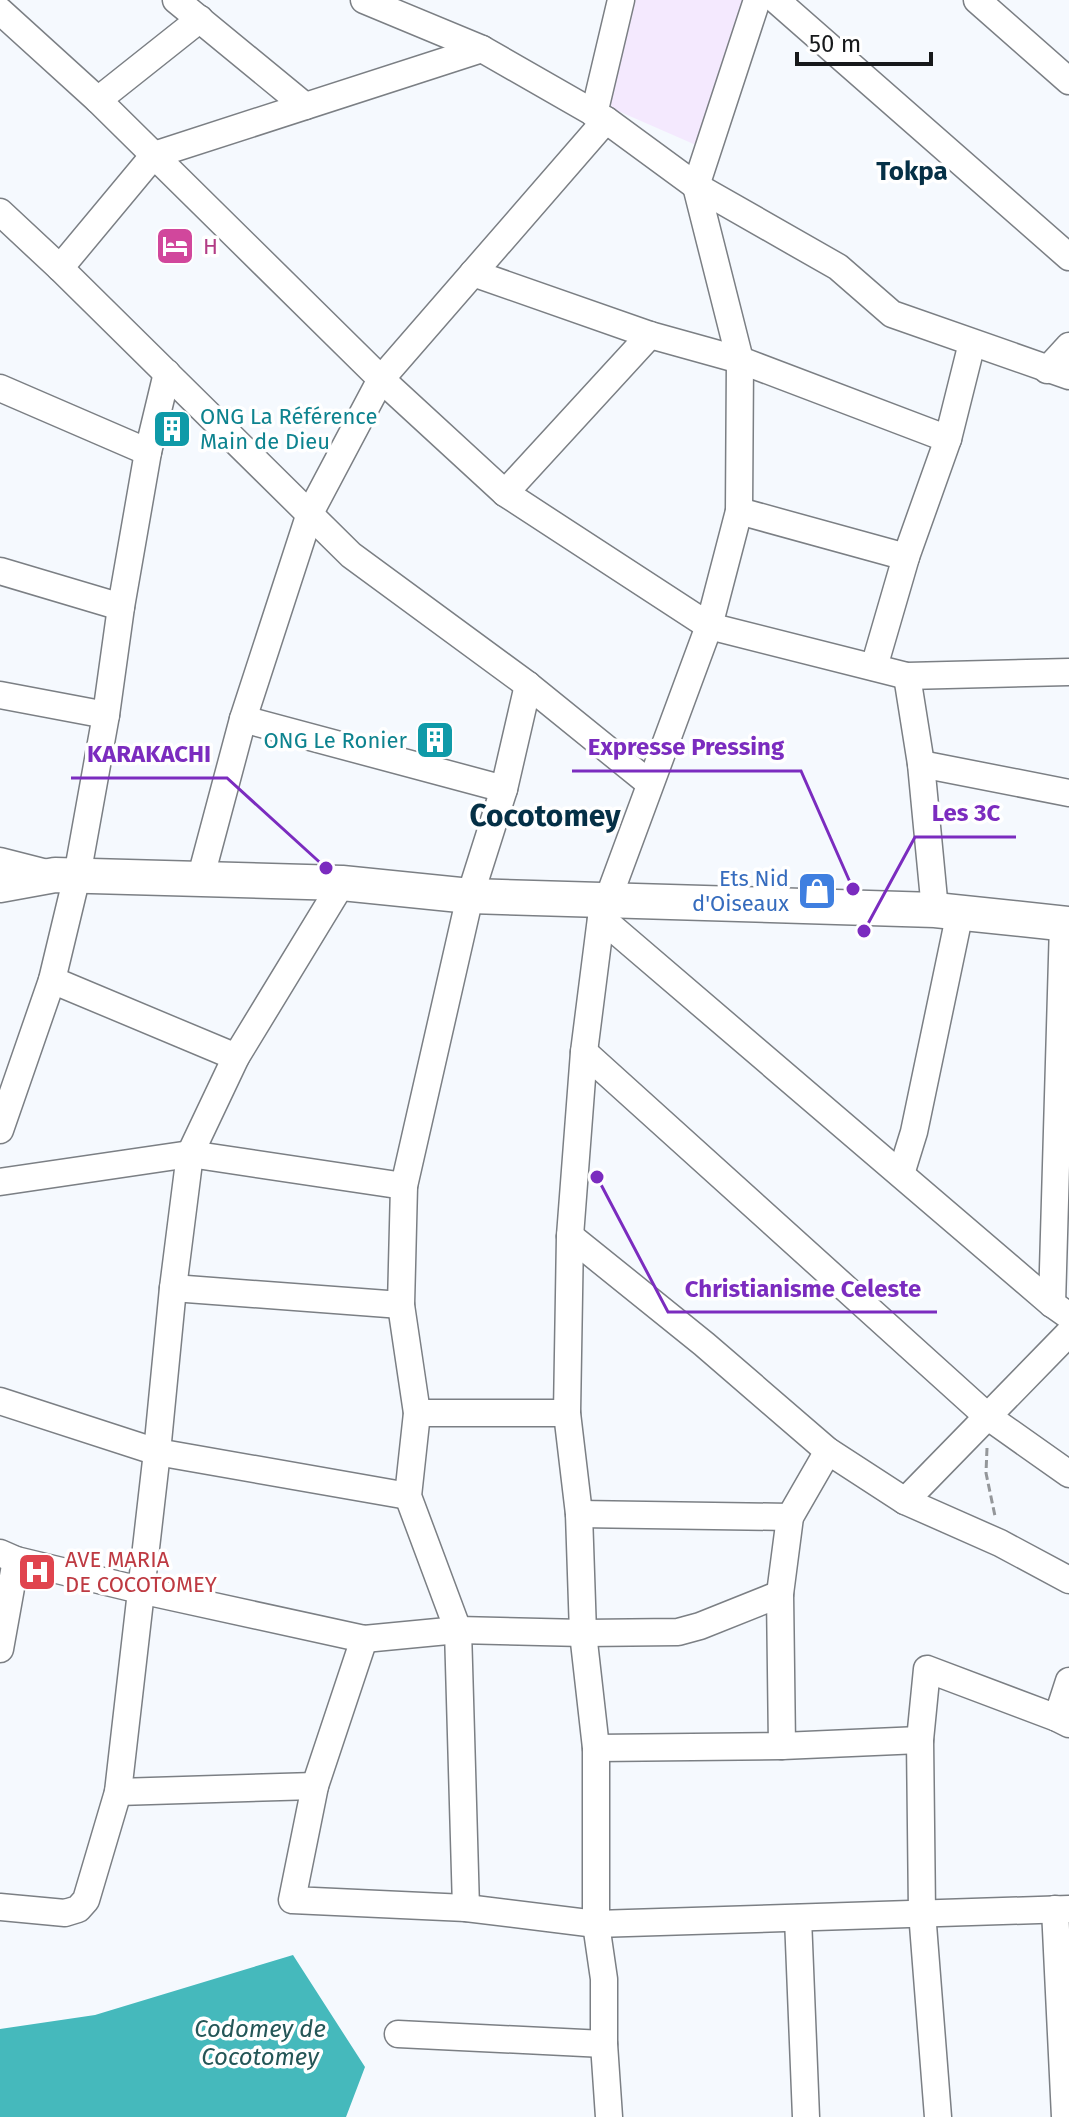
<svg xmlns="http://www.w3.org/2000/svg" width="1069" height="2117" viewBox="0 0 1069 2117" font-family="'Fira Sans',sans-serif">
<style>
.commercial{fill:#f4e9fe}
.water{fill:#45b9bc}
.lines{fill:none;stroke-linecap:round;stroke-linejoin:round}
.minor-casing{stroke:#7b7f84;stroke-width:29}
.major-casing{stroke:#7b7f84;stroke-width:37}
.path{stroke:#94979a;stroke-width:3;stroke-dasharray:8 4;stroke-linecap:butt}
.minor{stroke:#fff;stroke-width:26}
.major{stroke:#fff;stroke-width:34}
.labels{text-anchor:middle;dominant-baseline:central;stroke-width:7;stroke-linejoin:round;paint-order:stroke}
.hotel-label{font-size:22px;fill:#b23c85;stroke:#fff;text-anchor:start}
.culture-label{font-size:22px;fill:#0d838f;stroke:#fff;text-anchor:start}
.shop-label{font-size:22px;fill:#366cbe;stroke:#fff;text-anchor:end}
.health-label{font-size:22px;fill:#be3a42;stroke:#fff;text-anchor:start}
.water-label{font-size:24px;font-style:italic;fill:#245657;stroke:#fff}
.quarter-label{font-size:26px;font-weight:bold;fill:#053046;stroke:#fff}
.district-label{font-size:30px;font-weight:bold;fill:#053046;stroke:#fff}
.leader{fill:none;stroke:#7b2cbf;stroke-width:3}
.callout-dot{fill:#7b2cbf;stroke:#fff;stroke-width:3}
.callout-label{font-size:24px;text-anchor:middle;font-weight:bold;fill:#7b2cbf;stroke:#fff;stroke-width:7;stroke-linejoin:round;paint-order:stroke}
</style>
<rect width="100%" height="100%" fill="#f5f9fe"/>
<path class="commercial" d="M634,0H754L705,149L609,107Z"/>
<path class="water" d="M293,1955L365,2067L346,2117H0V2029L95,2015Z"/>
<g class="lines">
<defs>
<g id="minor">
<path d="M176,0L305,106"/>
<path d="M364,0L482,49L606,120L696,186L838,267L892,314L1069,376"/>
<path d="M776,0L1069,257"/>
<path d="M977,0L1069,81"/>
<path d="M0,11L98,100L381,379L505,493L709,626L907,676L1069,672"/>
<path d="M98,100L200,19"/>
<path d="M594,114L621,0"/>
<path d="M0,212L60,268L351,555L528,685L649,783"/>
<path d="M60,268L154,155L482,49"/>
<path d="M473,273L650,335L740,360L948,439"/>
<path d="M1047,370L1069,346"/>
<path d="M0,388L148,452"/>
<path d="M505,493L650,335"/>
<path d="M739,511L906,557"/>
<path d="M0,571L121,607"/>
<path d="M874,667L906,557L948,439L972,343"/>
<path d="M907,676L921,764L935,910"/>
<path d="M0,695L106,715"/>
<path d="M243,719L504,789L528,685"/>
<path d="M921,764L1069,793"/>
<path d="M0,861L51,874"/>
<path d="M200,880L243,719L310,513L381,379L606,120"/>
<path d="M601,918L1052,1304L1069,1316"/>
<path d="M52,980L236,1057"/>
<path d="M584,1052L987,1416L1069,1474"/>
<path d="M0,1130L52,980L77,876L106,715L121,607L148,452L167,373"/>
<path d="M901,1174L914,1132L960,912"/>
<path d="M0,1182L190,1154L404,1186"/>
<path d="M570,1236L704,1344L828,1451L905,1501L1000,1543L1069,1580"/>
<path d="M173,1288L401,1305"/>
<path d="M1052,1304L1063,924"/>
<path d="M0,1401L157,1452L408,1496"/>
<path d="M417,1413H567"/>
<path d="M905,1501L1069,1333"/>
<path d="M579,1514L790,1517"/>
<path d="M0,1553L16,1560L140,1590L364,1639L458,1630L583,1633L678,1632L700,1626L780,1594"/>
<path d="M364,1639L315,1786L292,1900L466,1908L596,1924L1069,1909"/>
<path d="M0,1649L16,1560"/>
<path d="M1057,1718L1069,1681"/>
<path d="M782,1746L780,1594L790,1517L828,1451"/>
<path d="M596,1748L782,1746L920,1740"/>
<path d="M118,1792L315,1786"/>
<path d="M0,1907L65,1913L78,1909L86,1900L118,1792L157,1452L173,1288L190,1154L236,1057L342,883"/>
<path d="M466,1908L458,1630L408,1496L417,1413L401,1305L404,1186L470,896L504,789"/>
<path d="M1055,1909L1065,2117"/>
<path d="M798,1918L806,2117"/>
<path d="M398,2034L604,2044"/>
<path d="M609,2117L604,2044V1979L596,1924V1748L583,1633L579,1514L567,1413L570,1236L584,1052L601,918L709,626L739,511L740,360L696,186L757,0"/>
<path d="M938,2117L922,1912L920,1740L927,1669L1057,1718L1069,1724"/>
</g>
<path id="major" d="M0,885L55,875L342,883L470,896L935,910L1069,924"/>
</defs>
<use href="#minor" class="minor-casing"/>
<use href="#major" class="major-casing"/>
<path class="path" d="M987,1448L986,1473L995,1516"/>
<use href="#minor" class="minor"/>
<use href="#major" class="major"/>
</g>
<defs>
<symbol id="hotel-square" viewBox="-11 -11 22 22"><rect x="-9" y="-9" width="18" height="18" rx="4" fill="#d1479c" stroke="#fff"/><path d="M-6-4.5h1.5V1H6V5H4.5V3h-9V5H-6ZM-4 0a1.8 1.8 0 1 1 3.6 0ZM.5 0V-2.5h3Q6-2.5 6 0Z" fill="#fff"/></symbol>
<symbol id="building-square" viewBox="-11 -11 22 22"><rect x="-9" y="-9" width="18" height="18" rx="4" fill="#0f9aa8" stroke="#fff"/><path d="M-4-6H4V6H1V3H-1V6H-4ZM-2.5-4.3h1.7v1.8h-1.7ZM.8-4.3h1.7v1.8H.8ZM-2.5-1h1.7V.8h-1.7ZM.8-1h1.7V.8H.8Z" fill="#fff"/></symbol>
<symbol id="shop-square" viewBox="-11 -11 22 22"><rect x="-9" y="-9" width="18" height="18" rx="4" fill="#3f7fe0" stroke="#fff"/><path d="M-5-2.5h2.3a2.7 3.5 0 0 1 5.4 0H5L5.5 6h-11ZM-1.5-2.5h3a1.5 2.3 0 0 0-3 0Z" fill="#fff"/></symbol>
<symbol id="hospital-square" viewBox="-11 -11 22 22"><rect x="-9" y="-9" width="18" height="18" rx="4" fill="#e0444e" stroke="#fff"/><path d="M-5-5h3v3.5h4V-5h3V5h-3V1.5h-4V5h-3Z" fill="#fff"/></symbol>
</defs>
<g fill-rule="evenodd">
<use href="#hotel-square" x="153" y="224" width="44" height="44"/>
<use href="#building-square" x="150" y="407" width="44" height="44"/>
<use href="#building-square" x="413" y="718" width="44" height="44"/>
<use href="#shop-square" x="795" y="869" width="44" height="44"/>
<use href="#hospital-square" x="15" y="1550" width="44" height="44"/>
</g>
<g class="labels">
<g class="hotel-label">
<text x="203" y="246">H</text>
</g>
<g class="culture-label">
<text x="200" y="416">ONG La Référence<tspan x="200" dy="25">Main de Dieu</tspan></text>
<text x="407" y="740" text-anchor="end">ONG Le Ronier</text>
</g>
<g class="shop-label">
<text x="789" y="878">Ets Nid<tspan x="789" dy="25">d'Oiseaux</tspan></text>
</g>
<g class="health-label">
<text x="65" y="1559">AVE MARIA<tspan x="65" dy="25">DE COCOTOMEY</tspan></text>
</g>
<g class="water-label">
<text x="260" y="2029">Codomey de<tspan x="260" dy="28">Cocotomey</tspan></text>
</g>
<g class="quarter-label">
<text x="912" y="171">Tokpa</text>
</g>
<g class="district-label">
<text x="545" y="816">Cocotomey</text>
</g>
</g>
<path class="leader" d="M853 889L801 771H572M326 868L227 778H71M864 931L915 837H1016M597 1177L668 1312H937"/>
<g class="callout-dot">
<circle cx="853" cy="889" r="8"/>
<circle cx="326" cy="868" r="8"/>
<circle cx="864" cy="931" r="8"/>
<circle cx="597" cy="1177" r="8"/>
</g>
<g class="callout-label">
<text x="686" y="755">Expresse Pressing</text>
<text x="149" y="762">KARAKACHI</text>
<text x="966" y="821">Les 3C</text>
<text x="803" y="1297">Christianisme Celeste</text>
</g>
<path d="M797 52v12h134v-12" fill="none" stroke="#17191b" stroke-width="4"/>
<text x="809" y="52" font-size="24" fill="#17191b" stroke="#ffffff" stroke-width="6" paint-order="stroke">50 m</text>
</svg>
